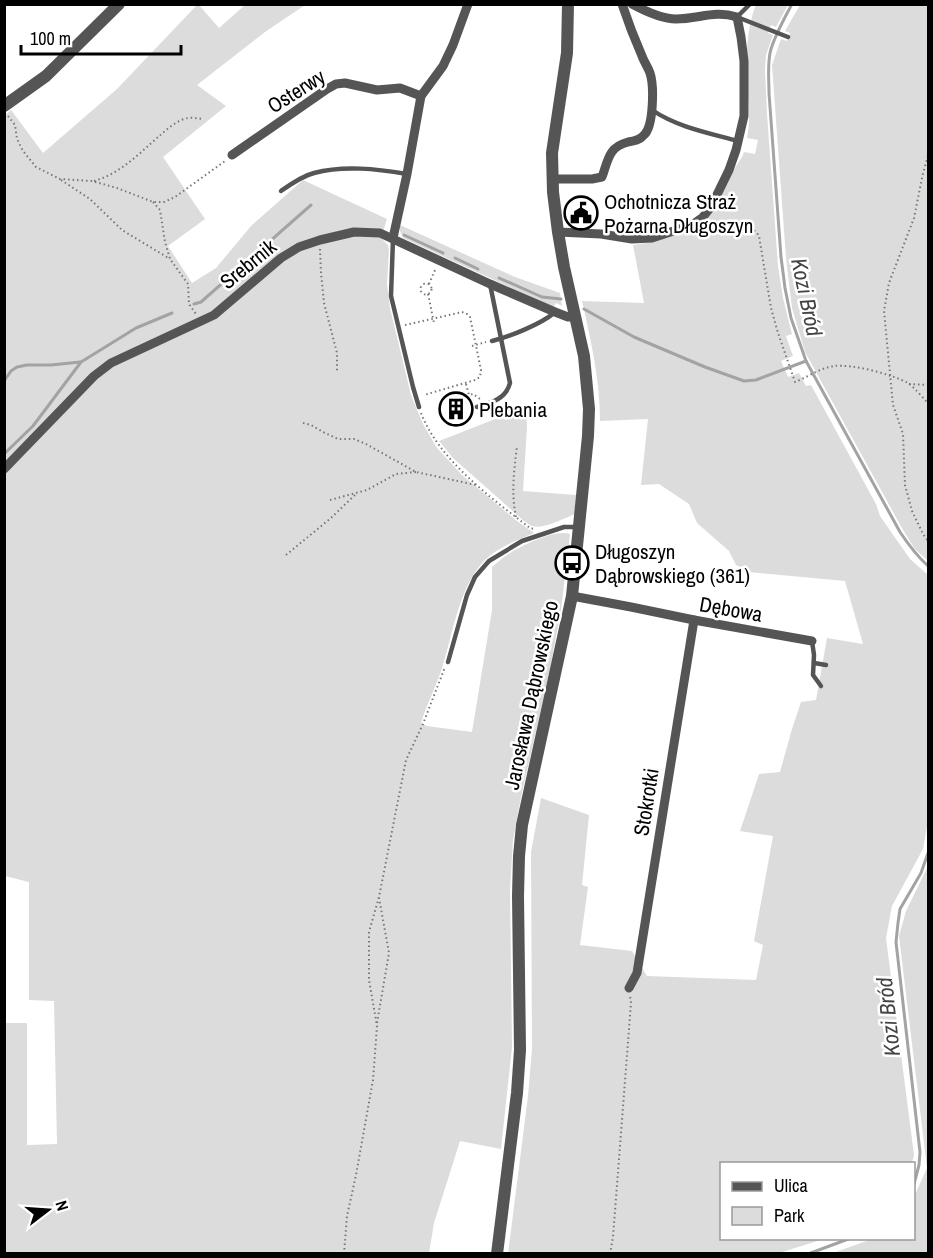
<svg xmlns="http://www.w3.org/2000/svg" width="933" height="1258" viewBox="0 0 933 1258" font-family="'Archivo Narrow',sans-serif">
<style>
.green{fill:#dcdcdc}
.lines{fill:none;stroke-linecap:round;stroke-linejoin:round}
.stream{stroke:#a3a3a3;stroke-width:3}
.path{stroke:#777;stroke-width:2;stroke-dasharray:1.5 3;stroke-linecap:butt}
.service{stroke:#555;stroke-width:4.5}
.minor{stroke:#555;stroke-width:9}
.tertiary{stroke:#555;stroke-width:12}
.labels{text-anchor:middle;dominant-baseline:central;stroke-width:5;stroke-linejoin:round;paint-order:stroke}
.street-label{font-size:21px;fill:#000;stroke:#fff}
.poi-label{font-size:21px;fill:#000;stroke:#fff;text-anchor:start}
.water-label{font-size:22px;font-style:italic;fill:#444;stroke:#fff}
</style>
<rect width="100%" height="100%" fill="#fff"/>
<g class="green">
<path d="M197,5H199L219,28L245,5H305L265,32L197,85L226,106L163,157L205,219L168,246L192,283L216,268L251,226L303,180L387,219L381,238L388,245L389,250L387,284L390,308L411,395L423,424L437,448L462,475L517,521L534,533C518,540 498,547 485,560C458,587 453,636 441,671C435,689 426,706 421,723L427,726L472,732L492,610V567C497,563 502,558 507,555C521,546 554,529 570,534L561,610L550,669L521,797L513,840L510,890L512,1047L501,1149L460,1141L434,1223L429,1253H5V1023H27V1145L57,1144L54,1001L29,1000V882L5,876V115L11,110L43,153L117,89Z"/>
<path d="M757,5H788L776,27L771,25L768,33L773,35L766,55L765,70L767,114L778,266L783,298L792,334L786,336L793,356L781,361L788,377L799,373L806,386L811,385L876,504L880,516L910,559L928,575V821L923,849L892,906L886,938L914,1155L912,1163L722,1164V1238L824,1239L779,1253L508,1254L528,1096L532,1049L531,852L541,798L589,815L582,885L588,887L580,945L632,951L647,976L756,980L763,945L754,941L773,836L740,831L759,774L780,772L792,729L801,702L816,700L827,638L863,644L845,581L749,572L736,565L729,551L697,523L689,504L659,484L641,485L648,419L600,421C600,380 591,341 582,301L644,303L633,245L647,243L699,227L723,190L731,174L742,157L744,152L755,154L758,140L747,138C750,123 749,110 748,96C746,67 745,34 755,7Z"/>
<path d="M800,5H928V561L915,549L903,530L805,352L792,308L786,258L772,65L781,39L787,41L790,33L785,31Z"/>
<path d="M400,225L515,277L560,293L562,306L556,303L553,307L403,238L400,231Z"/>
<path d="M526,407L527,427L523,491L576,495L575,514C565,518 542,530 532,526C529,525 526,522 524,521L453,458L439,441Z"/>
<path d="M928,866V1253H833L872,1239L914,1238V1197L927,1168L899,936L906,911Z"/>
</g>
<g class="lines">
<g class="stream">
<path d="M792,4C784,19 776,33 771,49C767,62 769,78 769,93L781,257L785,288L791,318L806,361L900,532C908,544 917,556 928,566"/>
<path d="M404,235L443,253"/>
<path d="M455,258L478,269"/>
<path d="M499,278L542,297L561,299"/>
<path d="M194,304L201,302L311,205"/>
<path d="M584,309L634,337L705,367L744,381L756,380L806,361"/>
<path d="M4,381L11,371L17,367L27,365H51L80,362"/>
<path d="M4,454L33,426L81,362L136,328L172,313"/>
<path d="M914,1184L919,1165L920,1152L896,942L898,923L900,909L921,873L928,853"/>
<path d="M808,1254L851,1238"/>
</g>
<g class="path">
<path d="M8,116L15,125L17,139L23,151L36,167L60,179L92,181L117,188L153,202H164L175,197L225,161"/>
<path d="M928,156L923,173L914,218L889,283L884,311L893,405L903,434L905,485L912,511L923,534L928,541"/>
<path d="M61,180L90,199L122,230L170,259"/>
<path d="M94,181C119,174 138,155 157,138C165,131 173,123 184,119C190,117 196,118 203,119"/>
<path d="M153,202L160,210L165,242L170,259L188,284L189,304L196,314"/>
<path d="M711,223C728,221 749,220 759,236L771,308L778,333L795,382C808,377 820,368 834,366C853,364 891,374 908,383C915,388 922,397 928,403"/>
<path d="M320,249L321,273L324,303L337,353V371"/>
<circle cx="426" cy="289" r="5.5"/>
<path d="M429,284L435,270"/>
<path d="M428,294L434,323"/>
<path d="M405,325L462,312L467,314L470,317L481,370L480,377L475,380L424,395"/>
<path d="M472,346L486,342"/>
<path d="M466,384L469,395L473,394L480,399"/>
<path d="M909,384L928,385"/>
<path d="M421,413C439,460 491,498 530,528L534,529"/>
<path d="M303,423L311,425L323,432L338,439H354L366,444L416,472L476,485"/>
<path d="M330,500L367,490L396,474L416,472"/>
<path d="M516,517C511,493 514,471 517,446"/>
<path d="M286,555L331,518L357,493"/>
<path d="M377,1023L389,953L379,898"/>
<path d="M344,1254L347,1216L356,1175L373,1080L377,1026L369,980V932L379,897L406,760L423,724L445,667"/>
<path d="M610,1254L613,1237L631,1003L630,996"/>
</g>
<g class="service">
<path d="M750,4L737,17L788,37"/>
<path d="M652,110C677,127 709,133 738,141"/>
<path d="M281,191C291,184 302,176 314,173C344,165 377,169 407,174"/>
<path d="M393,239L391,296L413,387L419,407"/>
<path d="M492,341C509,337 541,324 554,313"/>
<path d="M477,407C491,403 506,399 510,383L490,284"/>
<path d="M812,641L814,655L813,675L821,686"/>
<path d="M448,662L467,595L475,577L489,561L522,541L564,527H577"/>
<path d="M814,663L826,665"/>
</g>
<g class="minor">
<path d="M232,155L327,89L336,84L345,83L377,90L400,88L421,96"/>
<path d="M553,179H592L602,177C608,161 608,147 628,142C634,141 640,140 644,135C654,126 654,85 650,73C648,67 644,62 642,56C635,40 628,22 622,4"/>
<path d="M558,232L601,234L632,239L652,238L692,225L702,218L711,207L729,170L736,150L744,116V61L741,37L737,17C714,10 699,19 676,19C662,19 645,11 632,4"/>
<path d="M393,238L407,174L421,96L443,66L453,45L468,4"/>
<path d="M4,469L94,376L111,363L214,315L281,258L299,247L320,240L354,232L380,233L490,284L555,312L568,317H576"/>
<path d="M572,596L631,607L694,620L812,641"/>
<path d="M629,988L637,973L694,620"/>
</g>
<g class="tertiary">
<path d="M4,106L46,76L119,4"/>
<path d="M497,1254L517,1093L520,1050L518,896L519,856L522,825L572,596L588,436L589,409L584,356L564,267L558,232L553,192L552,153L567,53L568,4"/>
</g>
</g>
<defs>
<symbol id="civic-ring" viewBox="-11 -11 22 22"><circle r="9.5" fill="#fff" stroke="#000" stroke-width="1.5"/><path d="M-.6-6.5H3V-4.5H.6V-3L4-1V1h2V6H-6V1h2V-1L-.6-3ZM-1.2 2.5V6h2.4V2.5Z" fill="#000"/></symbol>
<symbol id="building-ring" viewBox="-11 -11 22 22"><circle r="9.5" fill="#fff" stroke="#000" stroke-width="1.5"/><path d="M-4-6H4V6H1V3H-1V6H-4ZM-2.5-4.3h1.7v1.8h-1.7ZM.8-4.3h1.7v1.8H.8ZM-2.5-1h1.7V.8h-1.7ZM.8-1h1.7V.8H.8Z" fill="#000"/></symbol>
<symbol id="bus-ring" viewBox="-11 -11 22 22"><circle r="9.5" fill="#fff" stroke="#000" stroke-width="1.5"/><path d="M-5-6H5V4H4V6H2V4H-2V6H-4V4H-5ZM-3.5-4V0h7V-4ZM-3.5 1.2v1.5H-2V1.2ZM2 1.2v1.5H3.5V1.2Z" fill="#000"/></symbol>
</defs>
<g fill-rule="evenodd">
<use href="#civic-ring" x="562" y="194" width="38" height="38"/>
<use href="#building-ring" x="437" y="390" width="38" height="38"/>
<use href="#bus-ring" x="553" y="544" width="38" height="38"/>
</g>
<g class="labels">
<g class="street-label">
<text transform="translate(296 91) rotate(-32)">Osterwy</text>
<text transform="translate(248 264) rotate(-39)">Srebrnik</text>
<text transform="translate(731 609) rotate(10)">Dębowa</text>
<text transform="translate(531 695) rotate(-78)">Jarosława Dąbrowskiego</text>
<text transform="translate(646 802) rotate(-81)">Stokrotki</text>
</g>
<g class="poi-label">
<text x="604" y="201">Ochotnicza Straż<tspan x="604" dy="24">Pożarna Długoszyn</tspan></text>
<text x="479" y="409">Plebania</text>
<text x="595" y="551">Długoszyn<tspan x="595" dy="24">Dąbrowskiego (361)</tspan></text>
</g>
<g class="water-label">
<text transform="translate(807 297) rotate(78)">Kozi Bród</text>
<text transform="translate(888 1017) rotate(-96)">Kozi Bród</text>
</g>
</g>
<rect width="933" height="1258" fill="none" stroke="#000000" stroke-width="12"/>
<rect x="720" y="1162" width="195" height="78" fill="#ffffff" stroke="#999999" stroke-width="1.5"/>
<rect x="732" y="1182" width="30" height="9" fill="#555555" stroke="#999999" stroke-width="1.5"/>
<text x="774" y="1192" font-size="18" fill="#000000">Ulica</text>
<rect x="732" y="1207" width="30" height="18" fill="#dcdcdc" stroke="#999999" stroke-width="1.5"/>
<text x="774" y="1222" font-size="18" fill="#000000">Park</text>
<g transform="translate(48 1210) rotate(73)" stroke="#ffffff" stroke-width="4.5" paint-order="stroke">
<path d="M0-4.5L10 22L0 15L-10 22Z" fill="#000000"/>
<text y="-9" font-size="16" font-weight="bold" text-anchor="middle" fill="#000000">N</text>
</g>
<path d="M21 45v9h160v-9" fill="none" stroke="#000000" stroke-width="3"/>
<text x="30" y="45" font-size="18" fill="#000000" stroke="#ffffff" stroke-width="4.5" paint-order="stroke">100 m</text>
</svg>
